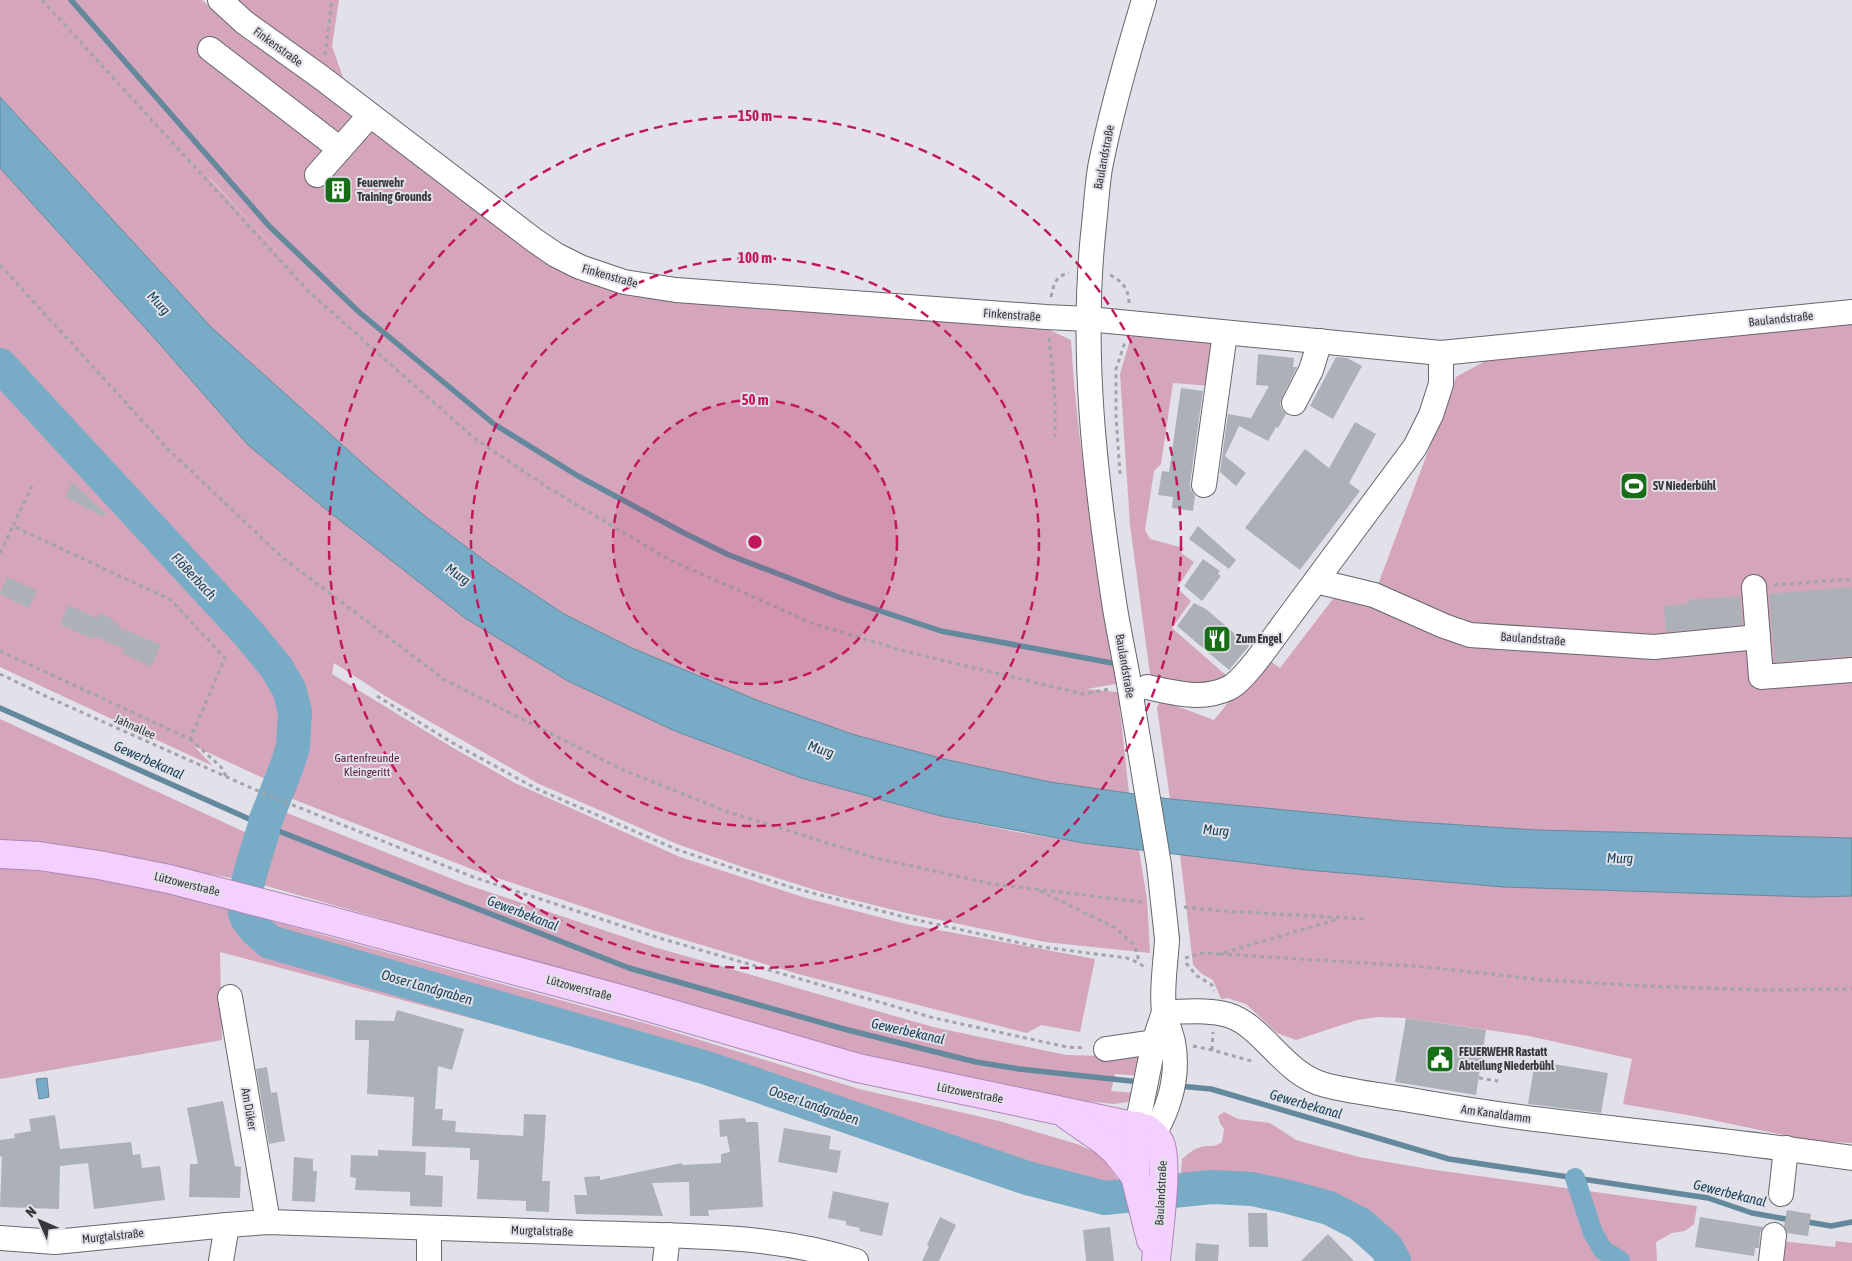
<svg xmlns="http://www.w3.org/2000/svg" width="1852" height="1261" viewBox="0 0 1852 1261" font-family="'Asap Condensed',sans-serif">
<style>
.green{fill:#d4a5bb;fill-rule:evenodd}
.water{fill:#78abc6;stroke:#64889c}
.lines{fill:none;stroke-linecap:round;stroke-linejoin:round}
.stream{stroke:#64889c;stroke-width:5.5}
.canal{stroke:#78abc6;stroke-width:20}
.river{stroke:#78abc6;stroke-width:34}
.building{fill:#acb1b7}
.minor-casing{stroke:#66666d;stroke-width:26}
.major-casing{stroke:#ad86b9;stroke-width:30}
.path{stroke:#a3a3aa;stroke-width:3;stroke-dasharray:4 4;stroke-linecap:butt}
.minor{stroke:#fff;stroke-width:24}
.major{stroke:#f4d0fe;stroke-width:28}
.minor-bridge-casing{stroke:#66666d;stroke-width:26;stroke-linecap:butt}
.minor-bridge{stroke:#fff;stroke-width:24}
.ring{fill:none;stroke:#c2185b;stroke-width:2.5;stroke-dasharray:9 6}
.labels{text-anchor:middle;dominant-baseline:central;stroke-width:4;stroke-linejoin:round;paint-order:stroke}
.street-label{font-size:12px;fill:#37373a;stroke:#e2e1ea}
.poi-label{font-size:12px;font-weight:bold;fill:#37373a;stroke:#e2e1ea;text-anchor:start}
.park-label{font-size:12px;fill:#5d2142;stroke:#e2e1ea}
.water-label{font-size:14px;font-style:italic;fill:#184356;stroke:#e2e1ea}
.centre{fill:#c2185b;stroke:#e2e1ea;stroke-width:2.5}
.ring-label{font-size:15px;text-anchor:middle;font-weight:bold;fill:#c2185b;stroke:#e2e1ea;stroke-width:4;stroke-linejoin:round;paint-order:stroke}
</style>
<rect width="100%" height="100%" fill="#e2e1ea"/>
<g class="green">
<path d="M0,0H202L241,34L353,116L305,175L320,187L371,130L556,266L1043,327L1071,340C1078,456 1098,569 1121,683L1087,689L1118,692L1129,793L1050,782L948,760L855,735L759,701L632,648L564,614L492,566L426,517L378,477L212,328L0,97ZM210,178L287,262L210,179Z"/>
<path d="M232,0H339L332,46L346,86Z"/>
<path d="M0,168L157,341L248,445L328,511L465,618L568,681L675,731L800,778L941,816L1017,832L1083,843L1139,850L1147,899L1150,953L1045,942L906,913L825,893L745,868L677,844L537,783L387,697L334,663L332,674L450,746L515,783L680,857L806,898L906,924L1095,959L1080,1032L1041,1025L1027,1033L798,974L655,931L474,870L285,796L304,734L300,711L294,685L272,650L232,608L0,355Z"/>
<path d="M1852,321V838L1536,830L1401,821L1170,799L1157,708L1160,700L1214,720L1265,657L1280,668L1339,591L1371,603L1456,377L1498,354Z"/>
<path d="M1132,333L1216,343L1211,386L1173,383L1161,464L1154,471L1145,530L1150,539L1184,548L1181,553L1194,562L1177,588L1191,601L1172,628L1227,676L1211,691L1185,690L1150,674L1130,525L1120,374Z"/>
<path d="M0,371L243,636C273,673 298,699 287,750C284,762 279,773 276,784L194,746L213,766L0,667Z"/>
<path d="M0,719L249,834L232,878L100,855L0,843Z"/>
<path d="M282,811L465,884L654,947L933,1027L1066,1055L1106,1056L1145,1054L1141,1076L1115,1074L1111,1091L1136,1093L1127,1102L1114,1104L1077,1100L975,1083L888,1063L263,885Z"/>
<path d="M1180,854L1307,870L1504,887L1811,897L1852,896V1143L1813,1141L1693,1116L1623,1104L1632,1059L1529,1036L1406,1018L1378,1017L1357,1020L1296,1040L1277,1033L1246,1004L1227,998L1221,999L1213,980L1202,974L1193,965Z"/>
<path d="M0,868L63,873L159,890L655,1026L859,1089L999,1121L1077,1144L1099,1154L1110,1168L1122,1186L1128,1207L1078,1204L1052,1197L875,1139L751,1092L220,952L222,1040L0,1079Z"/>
<path d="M1224,1112L1238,1119L1270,1123L1296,1140L1359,1157L1428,1169L1697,1206L1694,1224L1685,1231L1672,1233L1656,1242L1657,1261H1405C1398,1247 1390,1235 1377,1225C1345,1201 1273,1180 1233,1179C1215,1179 1198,1182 1180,1185L1182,1159C1188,1154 1193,1149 1201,1147C1211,1144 1211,1149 1222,1142L1224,1129L1220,1123L1218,1116Z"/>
<path d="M1781,1241L1835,1247L1836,1241L1852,1243V1261H1777Z"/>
</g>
<g class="water">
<path d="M0,97L212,328L378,477L426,517L492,566L564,614L632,648L759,701L855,735L948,760L1050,782L1170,799L1401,821L1536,830L1852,838V896L1811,897L1504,887L1307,870L1083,843L941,816L801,778L675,731L568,681L465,618L328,511L248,445L157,341L0,168Z"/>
<path d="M47,1078L49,1097L39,1099L36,1079Z"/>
</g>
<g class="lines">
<g class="stream">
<path d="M71,0L269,226L359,312L494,424L578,476L684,533L729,555L841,598L941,631L1112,663"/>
<path d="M0,708L263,825L629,968L844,1029L976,1062L1019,1069L1140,1082"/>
<path d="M255,929V934"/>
<path d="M1179,1086L1211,1089L1449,1159L1708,1198L1752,1213L1791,1220"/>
<path d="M1802,1221L1831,1226L1852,1222"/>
</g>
<path class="canal" d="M1575,1178L1593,1233L1603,1250L1620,1261"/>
<g class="river">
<path d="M0,365L248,633L276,667L289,689L295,712L293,746L288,763L265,822"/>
<path d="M263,831C258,849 239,900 246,916C251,927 261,934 270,942L707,1068L1027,1178L1105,1198L1212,1187L1252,1189L1289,1197L1329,1208L1360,1224L1386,1247L1394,1261"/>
</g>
</g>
<g class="building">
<path d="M335,175L353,190L341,205L323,189Z"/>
<path d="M1258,354L1294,358L1293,367H1297L1282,397L1280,404L1282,410L1286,414L1278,428L1276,427L1268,441L1239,426L1225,456L1246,473L1236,486L1220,472L1228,414L1251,418L1269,386L1256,385Z"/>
<path d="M1336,357L1347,358L1362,366L1333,419L1310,406Z"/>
<path d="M1181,388L1203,391L1190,483L1191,490L1195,496L1193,511L1172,508L1173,497L1158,495L1162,471L1169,472Z"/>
<path d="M1355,422L1376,434L1349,483L1360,491L1300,570L1245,528L1305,449L1329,468Z"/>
<path d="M72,482L106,514L104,517L65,497Z"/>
<path d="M1198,526L1236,560L1229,569L1189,539Z"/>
<path d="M1203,559L1220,571L1218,574L1221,576L1202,601L1184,586Z"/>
<path d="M7,577L37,591L29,608L0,594Z"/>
<path d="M1852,587V656L1775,662L1769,594Z"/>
<path d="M1740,596L1742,625L1666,632L1664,606L1688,604V600Z"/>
<path d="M1194,603L1206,609L1249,646L1229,670L1177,626Z"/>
<path d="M68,605L97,618L99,613L113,619L112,621L119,624L118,627L161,645L151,667L122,653L124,649L94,636L92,639L60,624Z"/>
<path d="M397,1010L464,1029L452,1070L438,1066L435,1109H443L442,1120L456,1121L455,1132L523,1136L524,1114L546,1115L542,1181H550L549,1212L526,1211V1201L477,1199L479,1160H470V1148L412,1146L414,1097L367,1094L369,1040H355V1020L394,1021Z"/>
<path d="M1406,1018L1486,1030L1476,1095L1395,1082Z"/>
<path d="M1535,1061L1608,1073L1601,1113L1528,1104Z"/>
<path d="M267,1067L271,1093L277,1092L285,1141L269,1144L256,1069Z"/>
<path d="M223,1101L235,1166L241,1167L240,1198L189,1197L190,1164H198L187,1108Z"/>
<path d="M55,1115L60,1149L131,1142L133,1155L140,1154L142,1168L160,1166L165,1200L94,1209L88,1163L60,1166L59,1209L0,1207L2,1156L0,1157V1140L15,1138L14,1134L31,1131L29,1119Z"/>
<path d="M745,1118L746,1122H758L763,1207L708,1210L709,1216H690L689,1182L652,1183L663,1216L576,1214L574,1195H587L584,1177L600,1176V1180L682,1163V1165L721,1163V1154L730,1152L727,1136L720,1137L719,1120Z"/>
<path d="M784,1128L831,1136L829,1149L841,1151L837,1173L778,1162Z"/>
<path d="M378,1150L426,1152L425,1175L443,1176L442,1207L410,1206V1192L355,1190L356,1178L350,1177L351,1155L378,1156Z"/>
<path d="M294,1157L313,1159V1171H317L315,1202L292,1201Z"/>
<path d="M833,1191L889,1203L882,1236L859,1231L860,1228L846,1225V1221L828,1218Z"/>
<path d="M1787,1210L1811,1214L1808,1236L1787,1233L1784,1226Z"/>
<path d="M1248,1213H1267L1268,1247H1249Z"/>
<path d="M940,1217L956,1225L939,1261H922L929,1246L927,1245Z"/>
<path d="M1700,1217L1763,1227L1760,1233L1759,1248H1755L1754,1256L1695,1247Z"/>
<path d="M1110,1227L1114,1261H1086L1083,1230Z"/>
<path d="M1328,1234L1354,1261H1301Z"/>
<path d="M1196,1243L1219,1245L1218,1261H1195Z"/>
</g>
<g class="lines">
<defs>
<g id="minor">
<path d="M220,0L244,22L322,78L534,240L556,255L580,267L624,282L676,290L1046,317L1088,319L1441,353L1852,312"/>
<path d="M210,49L340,149"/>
<path d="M317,175L370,115"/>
<path d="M1294,403L1311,370L1320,341"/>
<path d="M1204,485L1225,333"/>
<path d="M1316,581L1374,595L1444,626L1470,635L1654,647L1758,637"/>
<path d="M1754,587L1761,677L1852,670"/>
<path d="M1147,687C1175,693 1202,701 1229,688C1245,680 1271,641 1283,625C1327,566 1371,506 1415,447L1431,415L1441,384V353"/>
<path d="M1132,702C1127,668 1119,635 1114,602C1095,476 1080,351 1094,225C1096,206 1097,187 1100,168C1111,111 1127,56 1144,0"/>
<path d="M230,997L268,1222"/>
<path d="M1164,1012C1185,1012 1208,1009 1228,1015C1264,1026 1283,1074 1325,1085C1356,1093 1390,1096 1422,1102C1564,1127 1709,1136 1852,1158"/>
<path d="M1106,1049L1154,1042L1169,1043"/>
<path d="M1137,1126L1154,1042L1164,1012"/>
<path d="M1154,1134C1170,1106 1179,1074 1173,1042C1171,1032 1166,1022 1164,1012C1161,988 1166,962 1167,939"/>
<path d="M1781,1194L1786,1148"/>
<path d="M429,1228V1261"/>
<path d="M0,1238L55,1242L227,1225L268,1222C374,1226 480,1230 586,1233C676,1236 770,1233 856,1261"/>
<path d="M221,1261L227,1225"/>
<path d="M665,1261L668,1235"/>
<path d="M1771,1261L1774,1235"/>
</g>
<g id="major">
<path d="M0,854L39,856L99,865L169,879L328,920L624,1000L858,1068L1147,1129C1152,1133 1157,1137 1160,1143C1169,1162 1158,1237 1156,1261"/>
<path d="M1068,1116L1104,1141L1116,1152L1135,1176"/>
<path d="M1137,1126L1135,1176L1151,1240"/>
</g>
</defs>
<use href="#minor" class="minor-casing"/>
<use href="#major" class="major-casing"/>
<g class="path">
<path d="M42,0L310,293L474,438L547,487L668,559L814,624L908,652L1083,694L1109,689"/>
<path d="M325,55L332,0"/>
<path d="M0,265L168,449L283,558L445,680L621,769L728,812L876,858L992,884L1143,902"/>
<path d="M1110,275C1122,281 1129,289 1129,303"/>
<path d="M1051,297C1054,284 1055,276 1069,273"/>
<path d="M1049,338L1055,396V437"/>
<path d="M1120,474L1116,416V369L1125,342"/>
<path d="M0,553L13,526"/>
<path d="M1774,585L1852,579"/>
<path d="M0,651L190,739L225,658L171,600L13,526L32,486"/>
<path d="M0,674L52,699L265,794L473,877L656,937L934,1018L1067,1047L1085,1048"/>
<path d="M377,696L451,742L537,789L678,850L790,887L904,917L1034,946L1127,958L1139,963L1144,967"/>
<path d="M190,739L221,767L226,776"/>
<path d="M1040,891L1114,927L1132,943L1137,952L1139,963"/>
<path d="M1184,907L1223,911L1365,919"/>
<path d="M1220,954L1427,967L1544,980L1645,986L1762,990L1852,989"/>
<path d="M1185,958L1203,953L1220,954L1338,919"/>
<path d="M1186,963L1197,976L1212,985L1214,991"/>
<path d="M1193,1046L1212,1050L1255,1062"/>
<path d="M1212,1050L1213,1032"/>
<path d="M1479,1078L1498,1081"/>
</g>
<use href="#minor" class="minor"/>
<use href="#major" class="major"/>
<defs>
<path id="minor-bridge" d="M1132,702L1159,865L1167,939"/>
</defs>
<use href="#minor-bridge" class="minor-bridge-casing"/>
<use href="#minor-bridge" class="minor-bridge"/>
</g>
<circle cx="755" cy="542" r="142" fill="#c2185b" fill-opacity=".12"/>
<g class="ring">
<circle cx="755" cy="542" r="142"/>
<circle cx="755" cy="542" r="284"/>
<circle cx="755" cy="542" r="426"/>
</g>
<defs>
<symbol id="building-square" viewBox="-11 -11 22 22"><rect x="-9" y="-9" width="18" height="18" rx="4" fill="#186e16" stroke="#e2e1ea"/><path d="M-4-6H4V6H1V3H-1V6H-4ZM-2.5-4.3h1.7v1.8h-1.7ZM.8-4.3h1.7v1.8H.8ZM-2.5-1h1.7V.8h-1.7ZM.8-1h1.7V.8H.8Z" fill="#fff"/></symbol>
<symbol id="stadium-square" viewBox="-11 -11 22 22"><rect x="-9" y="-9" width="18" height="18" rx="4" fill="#186e16" stroke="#e2e1ea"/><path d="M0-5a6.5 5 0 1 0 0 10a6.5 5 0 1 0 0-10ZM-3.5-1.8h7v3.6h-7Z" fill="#fff"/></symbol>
<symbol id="restaurant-square" viewBox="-11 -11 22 22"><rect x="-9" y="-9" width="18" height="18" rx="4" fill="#186e16" stroke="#e2e1ea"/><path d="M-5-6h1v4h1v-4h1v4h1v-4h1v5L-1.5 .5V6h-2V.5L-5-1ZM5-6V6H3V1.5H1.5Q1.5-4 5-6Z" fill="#fff"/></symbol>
<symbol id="civic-square" viewBox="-11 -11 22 22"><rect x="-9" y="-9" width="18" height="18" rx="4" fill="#186e16" stroke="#e2e1ea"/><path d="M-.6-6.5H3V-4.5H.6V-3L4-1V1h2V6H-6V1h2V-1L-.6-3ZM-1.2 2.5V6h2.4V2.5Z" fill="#fff"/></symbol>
</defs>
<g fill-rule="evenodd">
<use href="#building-square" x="322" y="174" width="32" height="32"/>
<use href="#stadium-square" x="1618" y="470" width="32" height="32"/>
<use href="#restaurant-square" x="1201" y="623" width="32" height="32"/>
<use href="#civic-square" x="1424" y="1043" width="32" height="32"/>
</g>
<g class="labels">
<g class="street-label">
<text transform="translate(278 47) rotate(36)">Finkenstraße</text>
<text transform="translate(1104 157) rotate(-79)">Baulandstraße</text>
<text transform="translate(610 276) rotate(16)">Finkenstraße</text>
<text transform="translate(1012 315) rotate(4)">Finkenstraße</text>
<text transform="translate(1781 319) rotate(-6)">Baulandstraße</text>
<text transform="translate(1533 639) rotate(4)">Baulandstraße</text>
<text transform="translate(1125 666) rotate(80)">Baulandstraße</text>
<text transform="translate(135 727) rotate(24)">Jahnallee</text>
<text transform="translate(187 884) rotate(14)">Lützowerstraße</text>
<text transform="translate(579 988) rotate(15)">Lützowerstraße</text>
<text transform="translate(970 1093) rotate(11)">Lützowerstraße</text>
<text transform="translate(249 1109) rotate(80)">Am Düker</text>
<text transform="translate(1496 1114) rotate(8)">Am Kanaldamm</text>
<text transform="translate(1161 1193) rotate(-87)">Baulandstraße</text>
<text transform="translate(542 1231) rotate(2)">Murgtalstraße</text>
<text transform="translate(113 1236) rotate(-6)">Murgtalstraße</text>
</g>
<g class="poi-label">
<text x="357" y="183">Feuerwehr<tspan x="357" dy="14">Training Grounds</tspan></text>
<text x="1653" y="486">SV Niederbühl</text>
<text x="1236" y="639">Zum Engel</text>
<text x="1459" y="1052">FEUERWEHR Rastatt<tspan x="1459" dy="14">Abteilung Niederbühl</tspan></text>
</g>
<g class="park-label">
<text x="367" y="758">Gartenfreunde<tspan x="367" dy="14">Kleingeritt</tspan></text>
</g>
<g class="water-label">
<text transform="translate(159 303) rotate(47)">Murg</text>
<text transform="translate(458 574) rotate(35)">Murg</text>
<text transform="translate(194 576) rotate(47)">Flößerbach</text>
<text transform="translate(821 749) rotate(19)">Murg</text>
<text transform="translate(149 760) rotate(24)">Gewerbekanal</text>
<text transform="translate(1216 830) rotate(5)">Murg</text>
<text transform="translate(1620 858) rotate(1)">Murg</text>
<text transform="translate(523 913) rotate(21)">Gewerbekanal</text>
<text transform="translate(427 987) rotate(16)">Ooser Landgraben</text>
<text transform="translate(908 1031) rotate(13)">Gewerbekanal</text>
<text transform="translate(1306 1104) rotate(16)">Gewerbekanal</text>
<text transform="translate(814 1105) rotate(19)">Ooser Landgraben</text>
<text transform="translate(1730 1193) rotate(14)">Gewerbekanal</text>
</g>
</g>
<circle cx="755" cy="542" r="8" class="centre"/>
<g class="ring-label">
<text x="755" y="121">150 m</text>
<text x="755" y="263">100 m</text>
<text x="755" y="405">50 m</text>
</g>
<g transform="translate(40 1221) rotate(315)" stroke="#e2e1ea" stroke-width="4" paint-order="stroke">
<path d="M0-4L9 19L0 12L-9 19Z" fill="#37373a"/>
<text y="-8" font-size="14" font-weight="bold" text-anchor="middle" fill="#37373a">N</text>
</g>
</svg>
